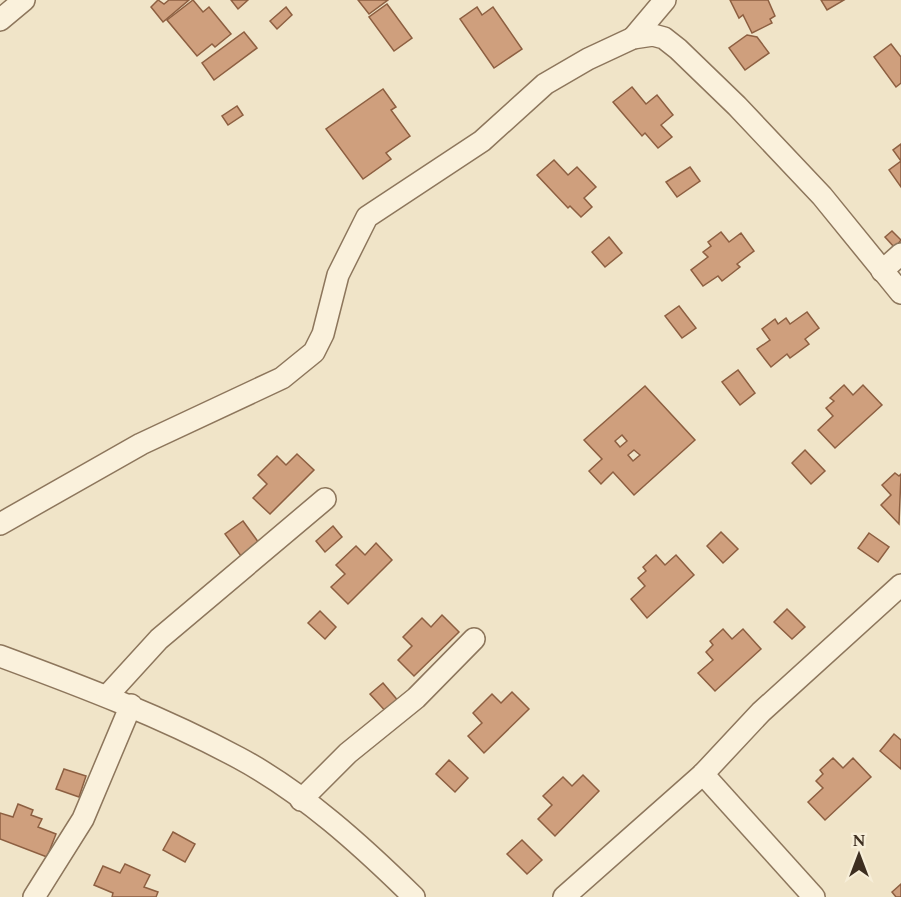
<svg xmlns="http://www.w3.org/2000/svg" width="901" height="897" viewBox="0 0 901 897" font-family="Spectral,serif">
<style>
.building{fill:#cf9f7d;stroke:#8d5f41;stroke-width:1.5;fill-rule:evenodd}
.lines{fill:none;stroke-linecap:round;stroke-linejoin:round}
.street-casing{stroke:#8d765c;stroke-width:24}
.street{stroke:#faf1dc;stroke-width:21}
</style>
<rect width="100%" height="100%" fill="#f0e4c8"/>
<g class="building">
<path d="M158,0L164,4L169,0H189L163,22L151,7Z"/>
<path d="M193,0L203,12L209,7L231,34L215,47L212,44L197,56L167,20Z"/>
<path d="M231,0H248L238,9Z"/>
<path d="M358,0H388L369,14Z"/>
<path d="M730,0H768L775,16L770,19L772,23L752,33L743,15L739,18Z"/>
<path d="M821,0H844L827,10Z"/>
<path d="M387,4L412,38L394,51L369,17Z"/>
<path d="M286,7L292,15L277,29L270,21Z"/>
<path d="M477,7L482,15L493,7L522,49L494,68L460,19Z"/>
<path d="M244,32L257,48L214,80L202,63Z"/>
<path d="M747,35L757,37L769,53L745,70L729,48Z"/>
<path d="M891,44L901,57V83L896,87L874,57Z"/>
<path d="M632,87L646,104L657,95L673,115L661,125L672,137L658,148L645,133L642,136L613,102Z"/>
<path d="M383,89L396,107L391,110L410,136L386,153L391,159L363,179L326,129Z"/>
<path d="M237,106L243,115L228,125L222,116Z"/>
<path d="M901,144V187L889,170L901,161L893,150Z"/>
<path d="M554,160L568,175L577,167L596,187L584,198L592,207L581,217L570,206L568,208L537,175Z"/>
<path d="M690,167L700,181L677,197L666,182Z"/>
<path d="M892,231L901,240L895,248L885,237Z"/>
<path d="M721,232L729,242L741,233L754,251L737,264L740,267L722,281L718,276L703,286L691,270L708,257L703,252L711,246L708,242Z"/>
<path d="M609,237L622,253L605,267L592,252Z"/>
<path d="M679,306L696,328L682,338L665,316Z"/>
<path d="M807,312L819,328L805,339L809,344L790,358L787,354L771,367L757,349L770,340L762,329L775,319L778,324L786,318L790,324Z"/>
<path d="M738,370L755,393L740,405L722,382Z"/>
<path d="M844,385L853,395L863,385L882,405L835,448L818,430L833,416L826,408L834,401L830,398Z"/>
<path d="M645,386L695,440L634,495L613,472L601,484L589,471L602,459L584,440ZM622,435L627,441L620,447L615,441ZM634,450L640,455L633,461L628,455Z"/>
<path d="M805,450L825,471L811,484L792,463Z"/>
<path d="M297,454L314,470L270,514L253,498L267,484L258,475L277,456L286,465Z"/>
<path d="M895,473L899,476L901,474L899,524L881,505L891,495L882,485Z"/>
<path d="M243,521L259,543L241,556L225,534Z"/>
<path d="M333,526L342,537L325,552L316,541Z"/>
<path d="M721,532L738,549L723,563L707,546Z"/>
<path d="M869,533L889,547L878,562L858,548Z"/>
<path d="M376,543L392,560L348,604L331,587L345,574L336,565L356,546L365,555Z"/>
<path d="M656,555L665,565L676,555L694,575L647,618L631,599L645,586L638,578L646,571L643,567Z"/>
<path d="M787,609L805,627L792,639L774,622Z"/>
<path d="M320,611L336,627L325,639L308,623Z"/>
<path d="M442,615L459,632L414,676L398,660L412,646L403,637L422,618L431,627Z"/>
<path d="M723,629L732,639L743,629L761,649L715,691L698,673L713,660L706,652L713,645L710,641Z"/>
<path d="M383,683L400,703L388,714L370,694Z"/>
<path d="M512,692L529,709L484,753L468,736L482,723L473,713L492,694L501,703Z"/>
<path d="M894,734L901,740V769L880,751Z"/>
<path d="M833,758L843,768L853,758L871,777L825,820L808,802L823,788L816,781L823,774L820,770Z"/>
<path d="M449,760L468,778L455,792L436,774Z"/>
<path d="M64,769L86,776L79,797L56,789Z"/>
<path d="M583,775L599,791L555,836L538,819L552,805L543,796L563,777L572,786Z"/>
<path d="M18,804L33,810L31,815L42,819L38,827L56,834L47,857L0,839V813L13,817Z"/>
<path d="M173,832L195,844L185,862L163,850Z"/>
<path d="M522,840L542,860L527,874L507,854Z"/>
<path d="M125,864L150,875L144,887L158,892L156,897H112L113,893L94,885L103,866L120,873Z"/>
<path d="M901,884V897H896L892,892Z"/>
</g>
<g class="lines">
<defs>
<g id="street">
<path d="M0,20L24,0"/>
<path d="M633,38L665,0"/>
<path d="M882,271L901,254"/>
<path d="M0,524L141,444L282,378L314,352L323,334L338,275L367,217L482,141L545,84L588,59L633,38L653,35L664,38L678,49L737,106L822,196L901,293"/>
<path d="M0,656C81,686 163,717 239,758C304,793 362,846 414,897"/>
<path d="M107,696L159,639L325,499"/>
<path d="M703,774L814,897"/>
<path d="M301,800L348,753L416,698L474,639"/>
<path d="M34,897L83,819L131,705"/>
<path d="M564,897L703,774L761,712L901,585"/>
</g>
</defs>
<use href="#street" class="street-casing"/>
<use href="#street" class="street"/>
</g>
<g transform="translate(859 855)" stroke="#f7eed8" stroke-width="4.5" paint-order="stroke">
<path d="M0-4.5L10 22L0 15L-10 22Z" fill="#3d2e20"/>
<text y="-9" font-size="16" font-weight="bold" text-anchor="middle" fill="#3d2e20">N</text>
</g>
</svg>
